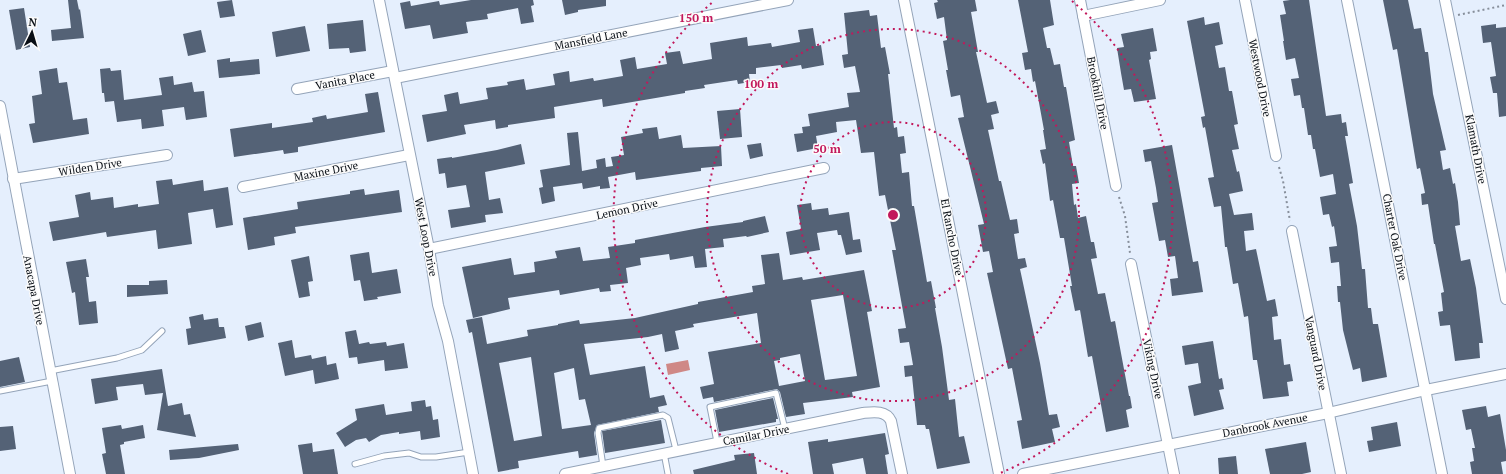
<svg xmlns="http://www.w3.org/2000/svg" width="1506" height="474" viewBox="0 0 1506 474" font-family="'PT Serif',serif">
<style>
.water{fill:#cf8886}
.building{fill:#546276;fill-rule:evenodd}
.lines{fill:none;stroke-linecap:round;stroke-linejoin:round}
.service-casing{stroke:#94a4b9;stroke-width:7}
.minor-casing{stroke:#94a4b9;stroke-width:12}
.path{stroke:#878f9b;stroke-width:2;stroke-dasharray:2 3;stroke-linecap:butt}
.service{stroke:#fff;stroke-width:5}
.minor{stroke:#fff;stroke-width:10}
.ring{fill:none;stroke:#c2185b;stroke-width:2;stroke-dasharray:2 4}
.labels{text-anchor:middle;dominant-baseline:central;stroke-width:3;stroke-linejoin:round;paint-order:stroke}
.street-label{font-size:11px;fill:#090f16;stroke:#fbfbfb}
.centre{fill:#c2185b;stroke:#fbfbfb;stroke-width:2}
.ring-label{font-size:12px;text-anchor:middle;font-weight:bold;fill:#c2185b;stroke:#fbfbfb;stroke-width:3;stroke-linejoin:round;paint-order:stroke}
</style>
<rect width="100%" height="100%" fill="#e5effd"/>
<path class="water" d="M688,360L690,370L668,375L666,364Z"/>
<g class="building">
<path d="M68,0H77L79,10L80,9L84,38L52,41L51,30L71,28Z"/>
<path d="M232,0L235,16L220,18L217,2Z"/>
<path d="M471,0H533L534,5L531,6L534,22L521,24L518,8L487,14L488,19L466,22L468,33L433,39L430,25L405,29L400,3L410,1L411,6L439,1L440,5Z"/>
<path d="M562,0H606V6L578,10V12L565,15Z"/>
<path d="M937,0H975L977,11L971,12L978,52H976L987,103L996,101L999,113L991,115L994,129L988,130L999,181H1001L1010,220L1017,219L1019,233L1014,234L1018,259L1025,258L1027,267L1020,269L1040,363L1049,415L1057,414L1060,427L1052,429L1055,442L1022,449L1017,421L1022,420L1012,368L1008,369L987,273L993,272L989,251L983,252L978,225L984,224L958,118L964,117L960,95L951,97L946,70H948L943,41L947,40L944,17L937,19L934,3L938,2Z"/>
<path d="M1018,0H1050L1054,25L1043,28L1047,48H1050L1054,65L1060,64L1064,87H1066L1075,140L1069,142L1073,166H1076L1079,183L1072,184L1074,205L1076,204L1078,218L1086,216L1091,242H1094L1097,258L1091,259L1098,294L1105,293L1111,322L1115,321L1129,396H1130L1132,408L1126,410L1129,427L1106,432L1092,356L1088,357L1080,310L1075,311L1070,286H1072L1064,238H1060L1053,200L1050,201L1045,163L1043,164L1040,150L1046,149L1043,130H1044L1035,81L1033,82L1031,69L1025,70L1022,53L1028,52Z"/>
<path d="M1290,0H1309L1326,116L1341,114L1342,123L1346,122L1348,136H1345L1353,183L1349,184L1357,226L1362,269H1365L1368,308H1371L1373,324H1378L1387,377L1362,382L1360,368L1353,370L1343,330L1340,302H1338L1337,286H1341L1339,262L1331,263L1329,247L1337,246L1334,226L1332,227L1329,214L1323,215L1320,197L1336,194L1333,174L1320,177L1315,149H1313L1311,135H1308L1304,108H1302L1300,95L1294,96L1291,79L1299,78L1295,58L1286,60L1283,41H1284L1280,15L1286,14L1283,1Z"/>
<path d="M1383,0H1408L1414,29L1421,28L1425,52H1428L1433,94L1446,150L1440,151L1443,170L1450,168L1453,184L1455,183L1458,202L1460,225L1455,226L1461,261L1470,259L1476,288L1483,343H1479L1480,358L1455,361L1450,325L1440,326L1438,312L1443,311L1441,293L1444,292L1435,244H1434L1428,204L1422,205L1421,194L1425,193L1420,168L1417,169L1397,49L1393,50Z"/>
<path d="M24,8L30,47L16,50L9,10Z"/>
<path d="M869,10L870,16L877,15L881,48L885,47L890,74H888L894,128L897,127L898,137L904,136L906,153L900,154L902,173L909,172L912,206H914L927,282L931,281L936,308H935L942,347L949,400L955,399L959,437L964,436L970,463L937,469L929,429H926L925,425H917L912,376L905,377L904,366L913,365L909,342L900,343L898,329L906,328L892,250H896L885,195L879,196L874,152L861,153L856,120L836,122L837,132L816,136L818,148L797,152L794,134L803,133L802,127L810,126L808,114L849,107L847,93L860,92L855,66L844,68L842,55L848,54L844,13Z"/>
<path d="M1204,17L1205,25L1219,22L1223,44L1215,46L1219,68L1225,67L1229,91H1232L1238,124L1234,125L1239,149L1232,150L1237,172L1239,171L1243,191L1229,194L1234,215L1252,213L1254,230L1244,231L1246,251L1256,249L1267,301L1275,299L1278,316L1272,317L1274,340L1281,339L1284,365L1290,364L1293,381L1287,382L1289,396L1263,399L1257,360H1253L1248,316L1244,317L1238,283L1233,284L1227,247H1225L1221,206L1214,207L1208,178L1214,177L1205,127L1203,128L1201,117L1205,116L1187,21Z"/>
<path d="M363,20L366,51L350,53L349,48L329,49L327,24Z"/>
<path d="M1496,24V28L1506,27V116L1499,117L1497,93H1493L1490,77L1496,76L1491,42L1483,43L1481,26Z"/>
<path d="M305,26L310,51L276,57L272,32Z"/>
<path d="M813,28L816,46L821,45L824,65L802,69L801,65L782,68L781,65L756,68V74H749L750,82L738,84L737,80L704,85L705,88L685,91V93L603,107L602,99L554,107L555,118L508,125V127L496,129L495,120L464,125L466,134L427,142L422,115L447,111L444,95L458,92L460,104L488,99L486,88L508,85L507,82L524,79L526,90L555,85L553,74L569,71L570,82L593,78L594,81L623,76L620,60L635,57L637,69L667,64L665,53L680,51L683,64L712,59L710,43L747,37L748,46L771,43L772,47L800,42L798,30Z"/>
<path d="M1153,28L1157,51L1150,52L1151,59L1149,60L1156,99L1134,102L1131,89L1124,90L1121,73L1117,48L1124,47L1121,34Z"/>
<path d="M201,30L206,52L188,56L183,34Z"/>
<path d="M230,58V62L259,59L260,74L219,78L217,60Z"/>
<path d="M57,68L59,83L67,82L73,120L87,118L89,134L33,143L29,124L35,123L32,96L42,94L39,71Z"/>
<path d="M110,68L111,71L121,70L124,100L162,95L159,78L173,76L174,85L192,82L194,92L204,91L207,117L186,120L184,107L162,110L164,126L142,129L141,119L117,122L114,101L105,102L104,93H102L100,69Z"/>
<path d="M378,92L385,132L298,147V152L284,154L283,150L234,157L230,129L272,123V128L313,122L312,118L326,115L327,119L368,112L365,94Z"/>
<path d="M740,109L742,137L720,139L717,111Z"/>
<path d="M657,127L659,139L681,135L683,148L721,146L722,166L701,168V171L636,180L635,172L608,177L610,188L600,189V186L583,189L582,183L553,187L555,201L542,204L539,188L543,187L540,170L570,165L567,133L578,132L582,171L597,168L596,160L605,158L606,167L613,166L611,157L624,155L621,137L643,133L642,129Z"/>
<path d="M761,143L763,156L750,159L747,145Z"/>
<path d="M521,144L525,164L485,172L489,200L500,198L503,213L485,215L486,222L451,228L448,210L470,207L466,185L447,188L445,173L439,174L437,159L452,157V158L497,150Z"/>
<path d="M1172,145L1193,262L1198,261L1203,292L1172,296L1170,279L1178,278L1175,256L1168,257L1165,240L1159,241L1152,203L1158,202L1156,188L1151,161L1145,162L1143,150Z"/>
<path d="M172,179L173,185L203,180L204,191L228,187L233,225L216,228L213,209L188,213L192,244L158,249L156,230L107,237L106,232L53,241L49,222L79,217L75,195L90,192L91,200L113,197L114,208L138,204V207L159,204L156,181Z"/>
<path d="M364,189L365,195L399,190L402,212L295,227L296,233L274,237L275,245L248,250L243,218L298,209L297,202L350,194V191Z"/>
<path d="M811,203L812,210L828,208L829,215L849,212L853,240L860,239L862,252L846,255L841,235H838L837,230L817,233L820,250L790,255L786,232L801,229L797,205Z"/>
<path d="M765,216L769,232L747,237L746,236L723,239L724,247L705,249L707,267L695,268L693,256L670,260L669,254L640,258L641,265L626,268L628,283L610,285L611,291L600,292L599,288L560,295L559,290L508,298L510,309L473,318L462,267L511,258L514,275L535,272L534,262L557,258L555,251L580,247L583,261L610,258L608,247L635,243V240L705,227L743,222V221Z"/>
<path d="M369,252L372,273L397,269L401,293L377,297L378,299L364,301L360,280L354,281L350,255Z"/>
<path d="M779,253L783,280L802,277L803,280L864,270L872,311L867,312L880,387L852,392L853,397L803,403L805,414L786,417L780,392L777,389L714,402L713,397L703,399L700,387L714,384L708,352L761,343L757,313L693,324L694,327L675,331L679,349L665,352L662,334L648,337L584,344L590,375L645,366L650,398L664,395L667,405L658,407L659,412L597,425L594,433L597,455L579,458L578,451L518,461L519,468L498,472L472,332L469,333L466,320L482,317L487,344L528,336L527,330L558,325V324L579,320L580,324L635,318L698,304V302L753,292L752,286L765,284L761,255ZM843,295L857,376L825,380L811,300ZM800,354L805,381L779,386L774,361L780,360V358ZM531,357L542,436L514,441L499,363ZM574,368L579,400L585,399L591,425L562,429L554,373Z"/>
<path d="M309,256L313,281L308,282L310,296L299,298L291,260Z"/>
<path d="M86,259L89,277H86L89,302L96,301L98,323L79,325L75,292L72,293L66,262Z"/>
<path d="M167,280L168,294L127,297V285H149V281Z"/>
<path d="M203,314L204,320L218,318L219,327H224L226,338L188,345L186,329L191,328L189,317Z"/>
<path d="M261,322L264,337L248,341L245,326Z"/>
<path d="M356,330L359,344L369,342L370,344L386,342L387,346L404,343L408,368L385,371L384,360L358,364L357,357L349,358L345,332Z"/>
<path d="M292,340L295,358L311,355L312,359L326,356L327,365L336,363L339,379L315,384L313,370L285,376L278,343Z"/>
<path d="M1213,341L1219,379L1222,378L1224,389L1219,390L1224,409L1194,416L1188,386L1201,383L1198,363L1185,365L1182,346Z"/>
<path d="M19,357L25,382L0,387V361Z"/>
<path d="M162,369L168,406L182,403L184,415L190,414L196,437L157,430L163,393L145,395L143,384L116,387L118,400L95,404L91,379Z"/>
<path d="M773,398L778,419H776V422L719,432L715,410Z"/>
<path d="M425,400L426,407L431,406L433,420L438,419L440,437L421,440L420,431L399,434V432L381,435L369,442L366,438L356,440L345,447L336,433L357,420L355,409L384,404L386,415L412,411L411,402Z"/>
<path d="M1486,406L1488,417L1500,414L1506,450V461L1501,462L1503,474H1472L1470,462L1474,461L1472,448H1475L1471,429L1466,430L1462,410Z"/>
<path d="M661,420L665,443L605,453L602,431Z"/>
<path d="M1397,422L1401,446L1369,452L1367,441L1373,440L1371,427Z"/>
<path d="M121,425L122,429L143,425L145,438L124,442V444L120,445L125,474H106L102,454L106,453L102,428Z"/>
<path d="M13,426L16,449L0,451V427Z"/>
<path d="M885,433L889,454L885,455L888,474H866L863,458L832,464L834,474H813L808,442L828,439V442Z"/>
<path d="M1306,442L1311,472L1302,474H1270L1265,449Z"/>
<path d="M312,443L313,452L334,449L338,474H303L298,445Z"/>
<path d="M238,444L239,450L199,458L170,460L169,450Z"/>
<path d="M754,453L757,474H694L693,470L735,460L734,455Z"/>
<path d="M1236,456L1238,474H1219L1218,458Z"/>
</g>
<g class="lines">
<defs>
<g id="service">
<path d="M50,371L117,358L142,350L162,331"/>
<path d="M0,391L52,381"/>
<path d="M717,442L710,407L776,393L785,429"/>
<path d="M664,453L668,474"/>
<path d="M355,464L384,456L409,453L421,457H436L469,452"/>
<path d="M603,466L598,433L599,428L663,415L668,418L676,450"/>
</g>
<g id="minor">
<path d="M379,0L429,249L438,305L448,341L473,474"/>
<path d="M904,0L999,474"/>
<path d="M1080,0L1116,186"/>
<path d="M1245,0L1276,156"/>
<path d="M1347,0L1442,474"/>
<path d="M1445,0L1506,299"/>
<path d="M1083,16L1160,0"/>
<path d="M395,78L788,0"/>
<path d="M297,89L393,71"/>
<path d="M0,106L70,474"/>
<path d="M13,179L167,155"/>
<path d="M243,187L409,155"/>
<path d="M1292,231L1341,474"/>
<path d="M429,249L824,168"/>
<path d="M1131,264L1174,474"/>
<path d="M565,474L863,413C873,412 886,410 891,421L902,474"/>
<path d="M1023,474L1328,413L1426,390L1506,374"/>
</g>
</defs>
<use href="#service" class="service-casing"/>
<use href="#minor" class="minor-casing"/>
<g class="path">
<path d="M1458,15L1506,5"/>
<path d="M1279,167L1283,181L1290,221"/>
<path d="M1119,197L1125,216L1130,253"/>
</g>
<use href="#service" class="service"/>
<use href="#minor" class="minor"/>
</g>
<g class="ring">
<circle cx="893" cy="215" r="93"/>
<circle cx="893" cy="215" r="186"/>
<path d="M788 474A279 279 0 0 1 714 1M1072 1A279 279 0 0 1 998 474"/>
</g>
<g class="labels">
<g class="street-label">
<text transform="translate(591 39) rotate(-11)">Mansfield Lane</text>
<text transform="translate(1260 78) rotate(79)">Westwood Drive</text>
<text transform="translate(345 80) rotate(-11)">Vanita Place</text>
<text transform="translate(1098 93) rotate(79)">Brookhill Drive</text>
<text transform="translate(1476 149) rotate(79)">Klamath Drive</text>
<text transform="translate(90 167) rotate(-9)">Wilden Drive</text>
<text transform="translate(326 171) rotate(-11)">Maxine Drive</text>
<text transform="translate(627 209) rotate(-12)">Lemon Drive</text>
<text transform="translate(426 237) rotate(79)">West Loop Drive</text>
<text transform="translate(952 237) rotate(79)">El Rancho Drive</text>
<text transform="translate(1395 237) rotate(79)">Charter Oak Drive</text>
<text transform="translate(34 290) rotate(79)">Anacapa Drive</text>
<text transform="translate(1316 353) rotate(79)">Vanguard Drive</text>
<text transform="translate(1153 369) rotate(78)">Viking Drive</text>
<text transform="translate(1265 425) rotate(-11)">Danbrook Avenue</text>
<text transform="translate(756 435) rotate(-11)">Camilar Drive</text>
</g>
</g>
<circle cx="893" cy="215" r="6" class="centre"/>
<g class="ring-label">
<text x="696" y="22">150 m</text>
<text x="761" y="88">100 m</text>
<text x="827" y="153">50 m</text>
</g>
<g transform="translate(32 32) rotate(5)" stroke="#fbfbfb" stroke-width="3" paint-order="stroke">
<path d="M0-3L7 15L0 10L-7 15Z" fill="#090f16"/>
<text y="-6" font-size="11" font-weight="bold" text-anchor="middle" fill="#090f16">N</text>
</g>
</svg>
